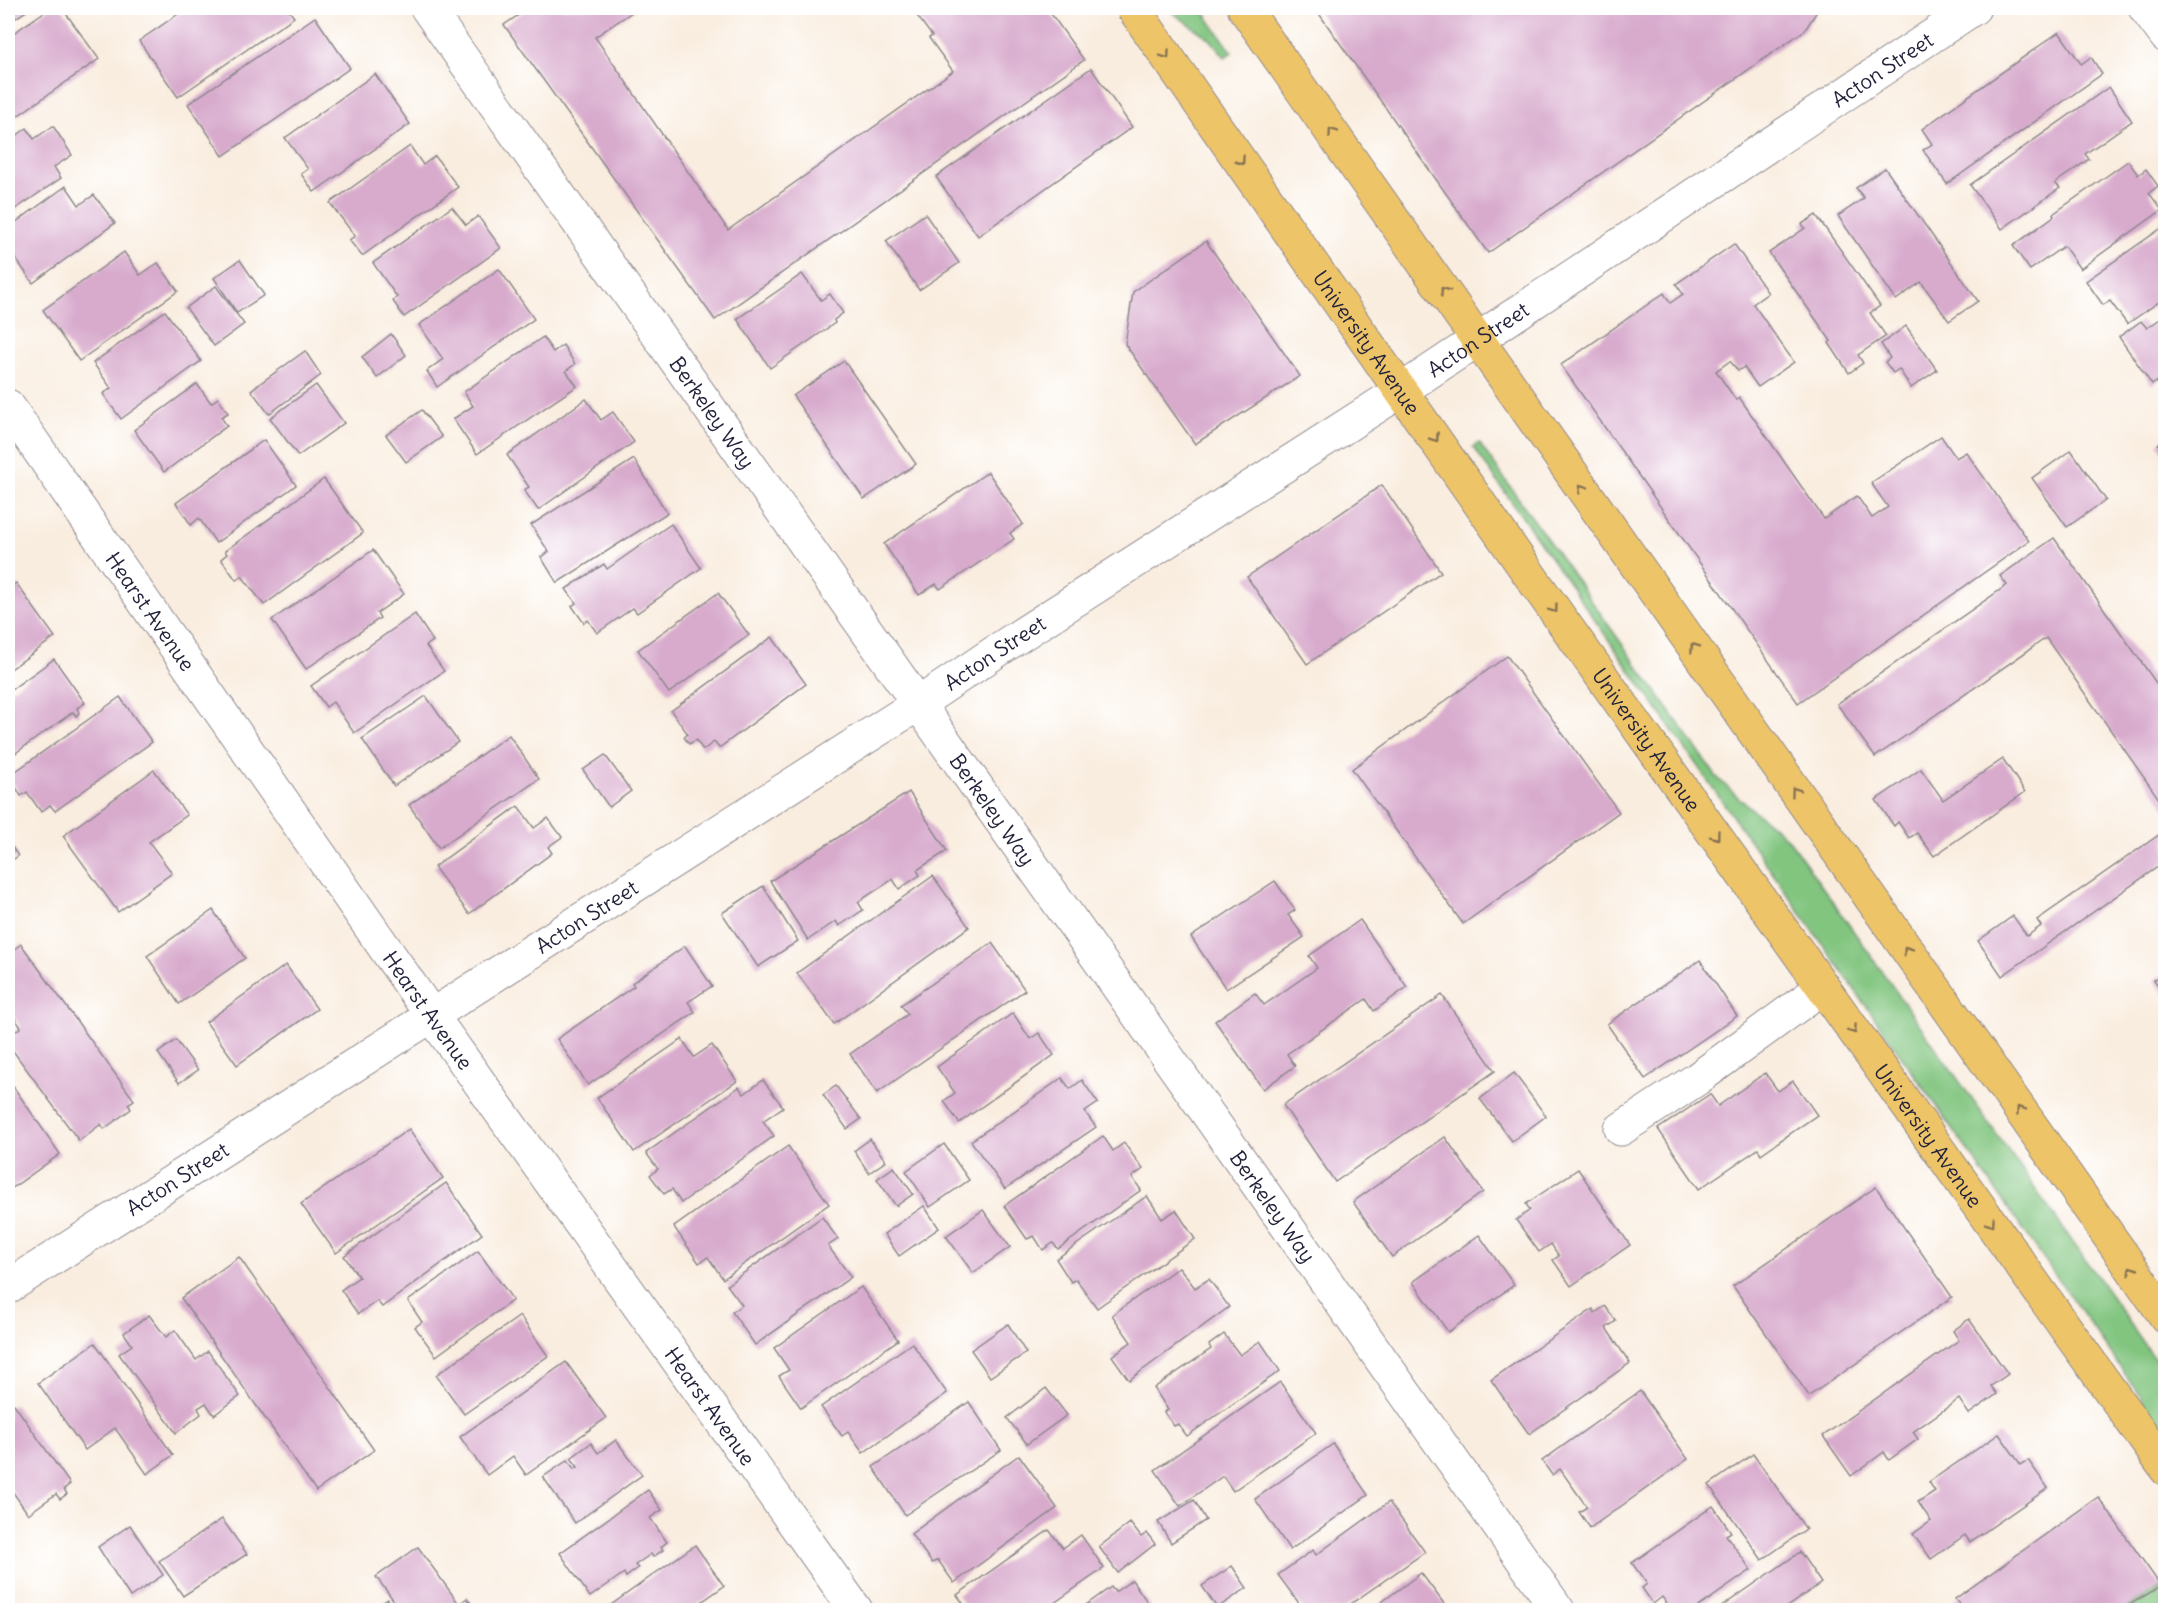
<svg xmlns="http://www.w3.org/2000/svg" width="2173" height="1618" viewBox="0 0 2173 1618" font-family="Delius,sans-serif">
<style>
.green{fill:#81c57f;stroke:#52745d;stroke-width:1.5}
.building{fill:#d8abcd}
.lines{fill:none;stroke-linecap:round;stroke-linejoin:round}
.minor-casing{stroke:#8e888d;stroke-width:35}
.major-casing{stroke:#8e888d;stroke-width:35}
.minor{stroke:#fff;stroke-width:33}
.major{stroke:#eec469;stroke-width:33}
.oneway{stroke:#887352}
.labels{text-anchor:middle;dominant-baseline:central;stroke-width:5;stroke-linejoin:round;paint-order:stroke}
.street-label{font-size:21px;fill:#22223b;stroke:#fff}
</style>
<rect width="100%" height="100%" fill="#fff"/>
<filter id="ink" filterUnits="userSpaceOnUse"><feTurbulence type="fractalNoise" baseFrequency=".0167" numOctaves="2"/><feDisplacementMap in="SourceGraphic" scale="12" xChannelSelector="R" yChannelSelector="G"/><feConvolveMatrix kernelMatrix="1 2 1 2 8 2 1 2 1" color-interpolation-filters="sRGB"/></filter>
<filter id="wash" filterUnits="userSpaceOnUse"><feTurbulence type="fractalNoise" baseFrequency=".008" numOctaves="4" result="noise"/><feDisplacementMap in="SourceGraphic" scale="24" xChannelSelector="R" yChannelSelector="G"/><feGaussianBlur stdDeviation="1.35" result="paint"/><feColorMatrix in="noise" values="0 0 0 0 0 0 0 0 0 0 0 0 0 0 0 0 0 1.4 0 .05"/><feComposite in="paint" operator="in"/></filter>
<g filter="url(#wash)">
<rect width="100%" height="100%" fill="#f9eddf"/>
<g class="green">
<path d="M1166,8H1201L1232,52L1225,57L1210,39Z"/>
<path d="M1479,443L1716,776C1738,800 1765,818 1790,841L2165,1373V1431L1473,447Z"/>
<path d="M2165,1585V1610H2123Z"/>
</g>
<g id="blocks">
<g class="building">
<path d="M8,8H31L8,23Z"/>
<path d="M50,8H62L99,59L13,119L8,111V37Z"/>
<path d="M187,8H287L294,17L178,97L139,41Z"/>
<path d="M529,8H638L595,37L728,230L953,71L929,38L932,36L915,13L922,8H1047L1084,60L715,320L504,25Z"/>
<path d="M1315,8H1819L1805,30L1488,253Z"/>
<path d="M315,17L350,68L223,156L188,104Z"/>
<path d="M2059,32L2081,64L2091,57L2102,74L1947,184L1923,150L1932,144L1922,129Z"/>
<path d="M1091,68L1132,127L978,236L936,177Z"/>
<path d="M375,74L410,124L314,192L301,174L308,169L285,138Z"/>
<path d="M2109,87L2132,121L2085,154L2089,159L2055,183L2060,188L2002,229L1970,185Z"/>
<path d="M53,126L72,155L54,167L61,178L8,214V142L27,128L34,139Z"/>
<path d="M410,146L423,165L435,156L458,187L362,256L349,240L355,236L330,203Z"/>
<path d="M2128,161L2138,175L2146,169L2158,186L2149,193L2162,210L2080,269L2064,246L2030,270L2013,246L2054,216L2053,214Z"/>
<path d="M1885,168L1978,301L1949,321L1921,282L1896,300L1838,216L1864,198L1856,188Z"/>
<path d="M66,186L79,205L94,195L115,223L33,283L8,248V228Z"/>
<path d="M452,207L466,225L478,216L501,248L404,317L393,301L397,297L373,263Z"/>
<path d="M925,214L959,263L919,290L886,241Z"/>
<path d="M1816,215L1880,306L1870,313L1886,336L1858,355L1863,363L1849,373L1829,343L1831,341L1769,253L1805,228L1802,224Z"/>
<path d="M2166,225V297L2127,324L2110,301L2103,305L2086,281Z"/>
<path d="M1206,241L1300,376L1195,444L1125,344L1133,292Z"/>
<path d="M1734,244L1768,293L1753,304L1794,362L1758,387L1744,367L1738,371L1730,361L1716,371L1736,400L1739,397L1824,519L1857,496L1872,518L1888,507L1871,483L1941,436L1956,458L1966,452L2029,541L1798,703L1561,365L1664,293L1670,303L1683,294L1676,284Z"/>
<path d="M124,252L140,275L158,263L178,291L79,361L43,310Z"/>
<path d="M240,260L264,295L237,313L214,278Z"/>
<path d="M499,269L534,319L437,387L427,371L443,359L419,325Z"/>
<path d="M802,274L821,300L830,294L843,313L834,320L835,323L770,368L737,319Z"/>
<path d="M216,286L244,324L214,346L186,308Z"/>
<path d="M165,311L201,361L121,419L103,394L111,388L93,363Z"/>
<path d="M2166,315V375L2152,385L2119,337L2141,321L2147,328Z"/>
<path d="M1906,326L1937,370L1911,388L1899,369L1893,373L1885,362L1890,358L1881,344Z"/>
<path d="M391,334L406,355L377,378L362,357Z"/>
<path d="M543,337L553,352L563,345L575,364L566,371L577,386L477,454L453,419L473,406L464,392Z"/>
<path d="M305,351L321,375L269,414L251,390Z"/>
<path d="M844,361L916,464L864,499L793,396Z"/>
<path d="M197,384L211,403L218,398L228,413L221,417L227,426L164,472L134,430Z"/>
<path d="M316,385L344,423L298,456L270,418Z"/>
<path d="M586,399L601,420L613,412L634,442L538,510L524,490L529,487L507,455Z"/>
<path d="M422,410L442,437L406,462L386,435Z"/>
<path d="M2166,439V456L2158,444Z"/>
<path d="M264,440L296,485L216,543L199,518L191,525L176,503Z"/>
<path d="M2071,450L2106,500L2067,527L2032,478Z"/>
<path d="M634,459L667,513L557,583L541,557L549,552L531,525Z"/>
<path d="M988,472L1023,524L1010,533L1014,539L940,589L936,584L919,595L884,544Z"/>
<path d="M324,479L363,533L264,605L242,576L236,580L221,559L227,554L225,551Z"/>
<path d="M1382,485L1441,572L1307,664L1247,577Z"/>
<path d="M671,524L701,568L637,613L633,608L597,633L588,620L584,623L572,606L576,603L566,589L604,564L607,569Z"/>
<path d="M2054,538L2166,697V809L2046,638L1875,757L1837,704L2007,585L2000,576Z"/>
<path d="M373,550L404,594L377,613L380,618L306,669L272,620Z"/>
<path d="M16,583L55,637L8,671V589Z"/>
<path d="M718,593L749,635L669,693L638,650Z"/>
<path d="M415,614L433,641L426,646L444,671L354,733L333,702L326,707L311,686Z"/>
<path d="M772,637L806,684L719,748L714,742L703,750L696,740L689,744L684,737L688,734L671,711Z"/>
<path d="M1507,656L1619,812L1463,924L1352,769Z"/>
<path d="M54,659L85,703L77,708L79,713L76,716L73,712L10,757L8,754V692Z"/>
<path d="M426,696L458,742L394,786L362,739Z"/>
<path d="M120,697L152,742L55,811L50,805L41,812L27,792L21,796L9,776Z"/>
<path d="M509,735L539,779L439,848L409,805Z"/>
<path d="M605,755L631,791L609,807L583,770Z"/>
<path d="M2003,759L2025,792L1934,856L1917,833L1909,838L1898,822L1894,826L1876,800L1921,769L1943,800Z"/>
<path d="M154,770L187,815L149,842L172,873L118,912L63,836Z"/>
<path d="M909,792L947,851L917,870L920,875L899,889L893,879L858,902L863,910L839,926L836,921L808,940L770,881Z"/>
<path d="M518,806L534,828L548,818L562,837L548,847L552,853L469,914L434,867Z"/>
<path d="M2166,830V861L2002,976L1978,941L2013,916L2027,936L2041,926L2037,920Z"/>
<path d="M8,841L18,856L8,863Z"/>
<path d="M933,876L969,927L834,1024L797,973Z"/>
<path d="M1275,881L1295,910L1288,915L1304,937L1226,989L1191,937Z"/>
<path d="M763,886L798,941L758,967L722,913Z"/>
<path d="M213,910L245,958L179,1004L147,956Z"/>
<path d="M1360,920L1407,987L1374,1011L1366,999L1287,1054L1295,1066L1263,1089L1215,1021L1255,993L1264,1005L1317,968L1309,956Z"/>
<path d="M992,943L1025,990L877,1093L850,1054L908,1014L901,1005Z"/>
<path d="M21,944L134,1100L128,1104L131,1109L104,1129L101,1124L79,1141L8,1044V1037L21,1027L8,1009V954Z"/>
<path d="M685,946L712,986L688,1002L695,1012L588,1085L557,1039L634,986L632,983Z"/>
<path d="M1700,960L1737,1016L1645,1079L1607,1024Z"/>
<path d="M286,965L317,1009L237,1065L206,1022Z"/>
<path d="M2166,972V996L2154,980Z"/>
<path d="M1442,995L1495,1071L1335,1182L1283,1105Z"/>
<path d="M1013,1013L1030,1039L1039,1033L1054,1055L959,1123L944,1101L955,1093L937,1067Z"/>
<path d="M682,1039L694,1057L712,1045L737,1081L634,1152L597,1098Z"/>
<path d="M176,1040L198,1070L179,1083L158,1053Z"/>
<path d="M1514,1073L1546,1116L1512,1141L1480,1099Z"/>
<path d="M1765,1073L1778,1091L1793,1081L1817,1115L1761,1154L1758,1149L1699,1189L1658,1129L1710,1094L1718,1106Z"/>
<path d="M1062,1078L1070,1089L1082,1080L1098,1103L1085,1112L1096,1127L1005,1189L971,1141Z"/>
<path d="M8,1079L60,1154L8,1191Z"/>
<path d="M763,1080L783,1107L763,1121L774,1136L681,1203L672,1189L664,1194L650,1175L658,1169L646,1153L739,1087L744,1094Z"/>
<path d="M836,1086L861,1119L847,1129L823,1095Z"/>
<path d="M409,1129L443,1178L336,1253L301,1204Z"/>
<path d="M1103,1136L1113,1151L1124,1143L1143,1169L1132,1177L1141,1190L1058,1249L1053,1243L1043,1250L1034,1236L1027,1239L1004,1206Z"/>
<path d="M1445,1137L1483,1192L1392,1257L1353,1202Z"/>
<path d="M870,1139L886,1161L869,1173L854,1151Z"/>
<path d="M944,1144L969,1180L930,1207L906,1171Z"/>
<path d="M788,1146L829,1204L723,1279L708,1257L699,1263L674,1227Z"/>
<path d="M894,1167L913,1194L896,1206L877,1179Z"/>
<path d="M1578,1169L1630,1245L1571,1286L1553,1260L1559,1256L1551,1244L1539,1252L1516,1220L1530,1210L1526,1204Z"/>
<path d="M446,1183L482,1234L382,1307L377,1301L358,1314L341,1290L359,1277L344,1256Z"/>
<path d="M1876,1187L1952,1297L1809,1396L1733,1286Z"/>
<path d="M1147,1196L1162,1219L1176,1210L1195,1239L1097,1308L1076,1279L1071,1282L1056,1259Z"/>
<path d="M924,1206L939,1228L899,1256L884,1234Z"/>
<path d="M983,1210L1010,1247L973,1273L946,1236Z"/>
<path d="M822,1217L838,1239L828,1246L851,1277L755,1345L732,1312L742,1305L727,1285Z"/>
<path d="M1479,1235L1514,1285L1448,1332L1413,1282Z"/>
<path d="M478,1251L513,1300L436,1356L415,1327L422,1322L408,1301Z"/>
<path d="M239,1257L374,1450L316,1491L181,1298Z"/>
<path d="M1179,1267L1195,1288L1209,1279L1229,1307L1129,1380L1112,1356L1131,1342L1112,1315Z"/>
<path d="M861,1287L898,1340L801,1408L779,1376L789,1370L774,1348Z"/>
<path d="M1605,1306L1616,1321L1606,1328L1630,1363L1529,1434L1491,1380L1593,1309L1595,1313Z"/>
<path d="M149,1315L166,1337L175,1330L196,1360L208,1351L240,1396L214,1415L206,1403L198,1408L201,1414L176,1433L119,1354L132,1345L124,1333Z"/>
<path d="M520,1316L548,1356L464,1414L436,1375Z"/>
<path d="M1969,1319L2008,1374L1991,1386L1997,1394L1969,1414L1959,1399L1913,1432L1918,1439L1889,1460L1884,1452L1851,1476L1823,1436L1959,1340L1953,1331Z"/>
<path d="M1008,1324L1026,1353L990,1377L971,1350Z"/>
<path d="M1224,1334L1240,1355L1260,1341L1280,1371L1187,1436L1178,1424L1174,1426L1164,1412L1168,1410L1154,1388L1211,1349L1209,1345Z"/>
<path d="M95,1343L173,1455L147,1474L115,1428L85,1450L38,1383Z"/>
<path d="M912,1343L947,1393L863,1453L848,1432L842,1436L821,1407Z"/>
<path d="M566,1362L606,1418L526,1475L513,1456L487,1475L460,1437Z"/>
<path d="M1280,1382L1316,1433L1233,1491L1223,1476L1180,1506L1155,1470Z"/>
<path d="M1046,1388L1067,1415L1027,1444L1007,1418Z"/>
<path d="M1640,1391L1688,1459L1590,1528L1579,1512L1587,1507L1560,1469L1552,1475L1542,1461Z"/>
<path d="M969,1402L1001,1450L905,1515L873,1467Z"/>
<path d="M14,1404L70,1484L64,1489L67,1494L60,1499L56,1494L28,1514L8,1485V1409Z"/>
<path d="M1999,1434L2021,1465L2028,1460L2048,1488L1970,1542L1965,1535L1931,1559L1913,1534L1931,1521L1918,1502L1935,1491L1929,1482Z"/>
<path d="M616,1440L642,1475L575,1523L543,1477L568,1460L574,1469L578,1467L571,1458L591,1443L598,1453Z"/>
<path d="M1333,1444L1368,1495L1290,1550L1255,1499Z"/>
<path d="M1753,1454L1806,1529L1762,1560L1709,1485Z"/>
<path d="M1019,1455L1057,1508L954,1583L938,1560L932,1563L911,1534Z"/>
<path d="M648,1490L662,1510L650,1518L667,1542L661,1547L663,1550L653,1557L651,1554L635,1565L638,1568L626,1577L624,1573L590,1597L560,1553Z"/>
<path d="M2098,1497L2161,1586L2121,1610H1963L1955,1599Z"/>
<path d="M1194,1500L1206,1520L1171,1543L1158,1522Z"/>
<path d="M1389,1502L1425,1552L1342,1610H1304L1278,1575L1313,1550L1316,1555Z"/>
<path d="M1713,1506L1731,1532L1726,1535L1751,1570L1694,1610H1672L1662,1597L1653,1604L1642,1588L1647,1584L1632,1563Z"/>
<path d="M222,1519L247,1554L183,1596L159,1561Z"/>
<path d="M1130,1523L1141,1537L1147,1533L1155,1544L1118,1573L1099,1547Z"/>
<path d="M130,1525L163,1575L130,1597L98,1547Z"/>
<path d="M1049,1530L1063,1548L1081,1535L1104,1568L1044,1610H968L957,1595Z"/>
<path d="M695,1545L724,1586L690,1610H604Z"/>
<path d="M418,1547L459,1604L467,1598L476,1610H401L376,1577Z"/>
<path d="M1800,1552L1821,1583L1782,1610H1717Z"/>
<path d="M1232,1566L1247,1588L1217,1608L1202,1586Z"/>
<path d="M1421,1573L1448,1609L1447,1610H1371Z"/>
<path d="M1132,1580L1153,1610H1079L1111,1587L1115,1592Z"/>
<path d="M388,1599L395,1610H372Z"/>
</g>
</g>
</g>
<g filter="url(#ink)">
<use href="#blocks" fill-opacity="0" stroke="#8e888d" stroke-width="1.5"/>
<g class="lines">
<defs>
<g id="minor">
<path id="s1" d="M427,8L1558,1610"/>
<path d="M2145,8L2166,36"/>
<path id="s2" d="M8,406L432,1016L856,1610"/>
<path d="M1621,1129L1697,1079L1823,987"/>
<path id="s3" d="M8,1287L918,704L1013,640L1402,390L1974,8"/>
</g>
<g id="major">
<path id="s4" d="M1133,8L1536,584L2166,1469"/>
<path d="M1244,8L2166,1317"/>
</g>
</defs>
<use href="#minor" class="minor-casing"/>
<use href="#major" class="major-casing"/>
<use href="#minor" class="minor"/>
<use href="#major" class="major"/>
</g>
<defs><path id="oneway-chevron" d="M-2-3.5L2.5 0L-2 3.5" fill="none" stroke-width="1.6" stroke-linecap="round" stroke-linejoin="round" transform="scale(1.5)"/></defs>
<g class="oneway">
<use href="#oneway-chevron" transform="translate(1166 55) rotate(55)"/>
<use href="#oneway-chevron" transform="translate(1332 132) rotate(-125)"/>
<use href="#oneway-chevron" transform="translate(1241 161) rotate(55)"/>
<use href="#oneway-chevron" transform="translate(1444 291) rotate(-125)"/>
<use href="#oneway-chevron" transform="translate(1435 438) rotate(55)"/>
<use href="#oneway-chevron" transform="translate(1582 488) rotate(-125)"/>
<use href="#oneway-chevron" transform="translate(1554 609) rotate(54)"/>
<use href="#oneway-chevron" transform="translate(1694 647) rotate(-125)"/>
<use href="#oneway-chevron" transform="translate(1795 791) rotate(-125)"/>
<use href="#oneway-chevron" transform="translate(1716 836) rotate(54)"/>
<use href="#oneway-chevron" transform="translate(1907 950) rotate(-125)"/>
<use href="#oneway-chevron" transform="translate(1853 1030) rotate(55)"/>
<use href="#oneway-chevron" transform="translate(2020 1110) rotate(-125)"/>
<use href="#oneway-chevron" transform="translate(1991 1223) rotate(55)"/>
<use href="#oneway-chevron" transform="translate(2132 1270) rotate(-125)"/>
</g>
</g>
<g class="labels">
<g class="street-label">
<text stroke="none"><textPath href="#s3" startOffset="2235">Acton Street</textPath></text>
<text stroke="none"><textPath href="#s3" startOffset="1749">Acton Street</textPath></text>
<text stroke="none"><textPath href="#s4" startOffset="408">University Avenue</textPath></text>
<text stroke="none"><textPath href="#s1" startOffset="495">Berkeley Way</textPath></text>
<text stroke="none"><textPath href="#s2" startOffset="250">Hearst Avenue</textPath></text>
<text stroke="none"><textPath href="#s3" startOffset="1173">Acton Street</textPath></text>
<text stroke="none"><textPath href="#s4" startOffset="894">University Avenue</textPath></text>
<text stroke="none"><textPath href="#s1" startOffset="981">Berkeley Way</textPath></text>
<text stroke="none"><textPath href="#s3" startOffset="687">Acton Street</textPath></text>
<text stroke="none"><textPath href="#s2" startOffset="736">Hearst Avenue</textPath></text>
<text stroke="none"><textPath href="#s4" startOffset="1380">University Avenue</textPath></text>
<text stroke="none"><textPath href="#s3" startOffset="201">Acton Street</textPath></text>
<text stroke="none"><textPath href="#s1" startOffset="1467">Berkeley Way</textPath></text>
<text stroke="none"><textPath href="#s2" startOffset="1222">Hearst Avenue</textPath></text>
</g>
</g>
<rect width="2173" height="1618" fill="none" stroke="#fff" stroke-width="30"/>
</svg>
